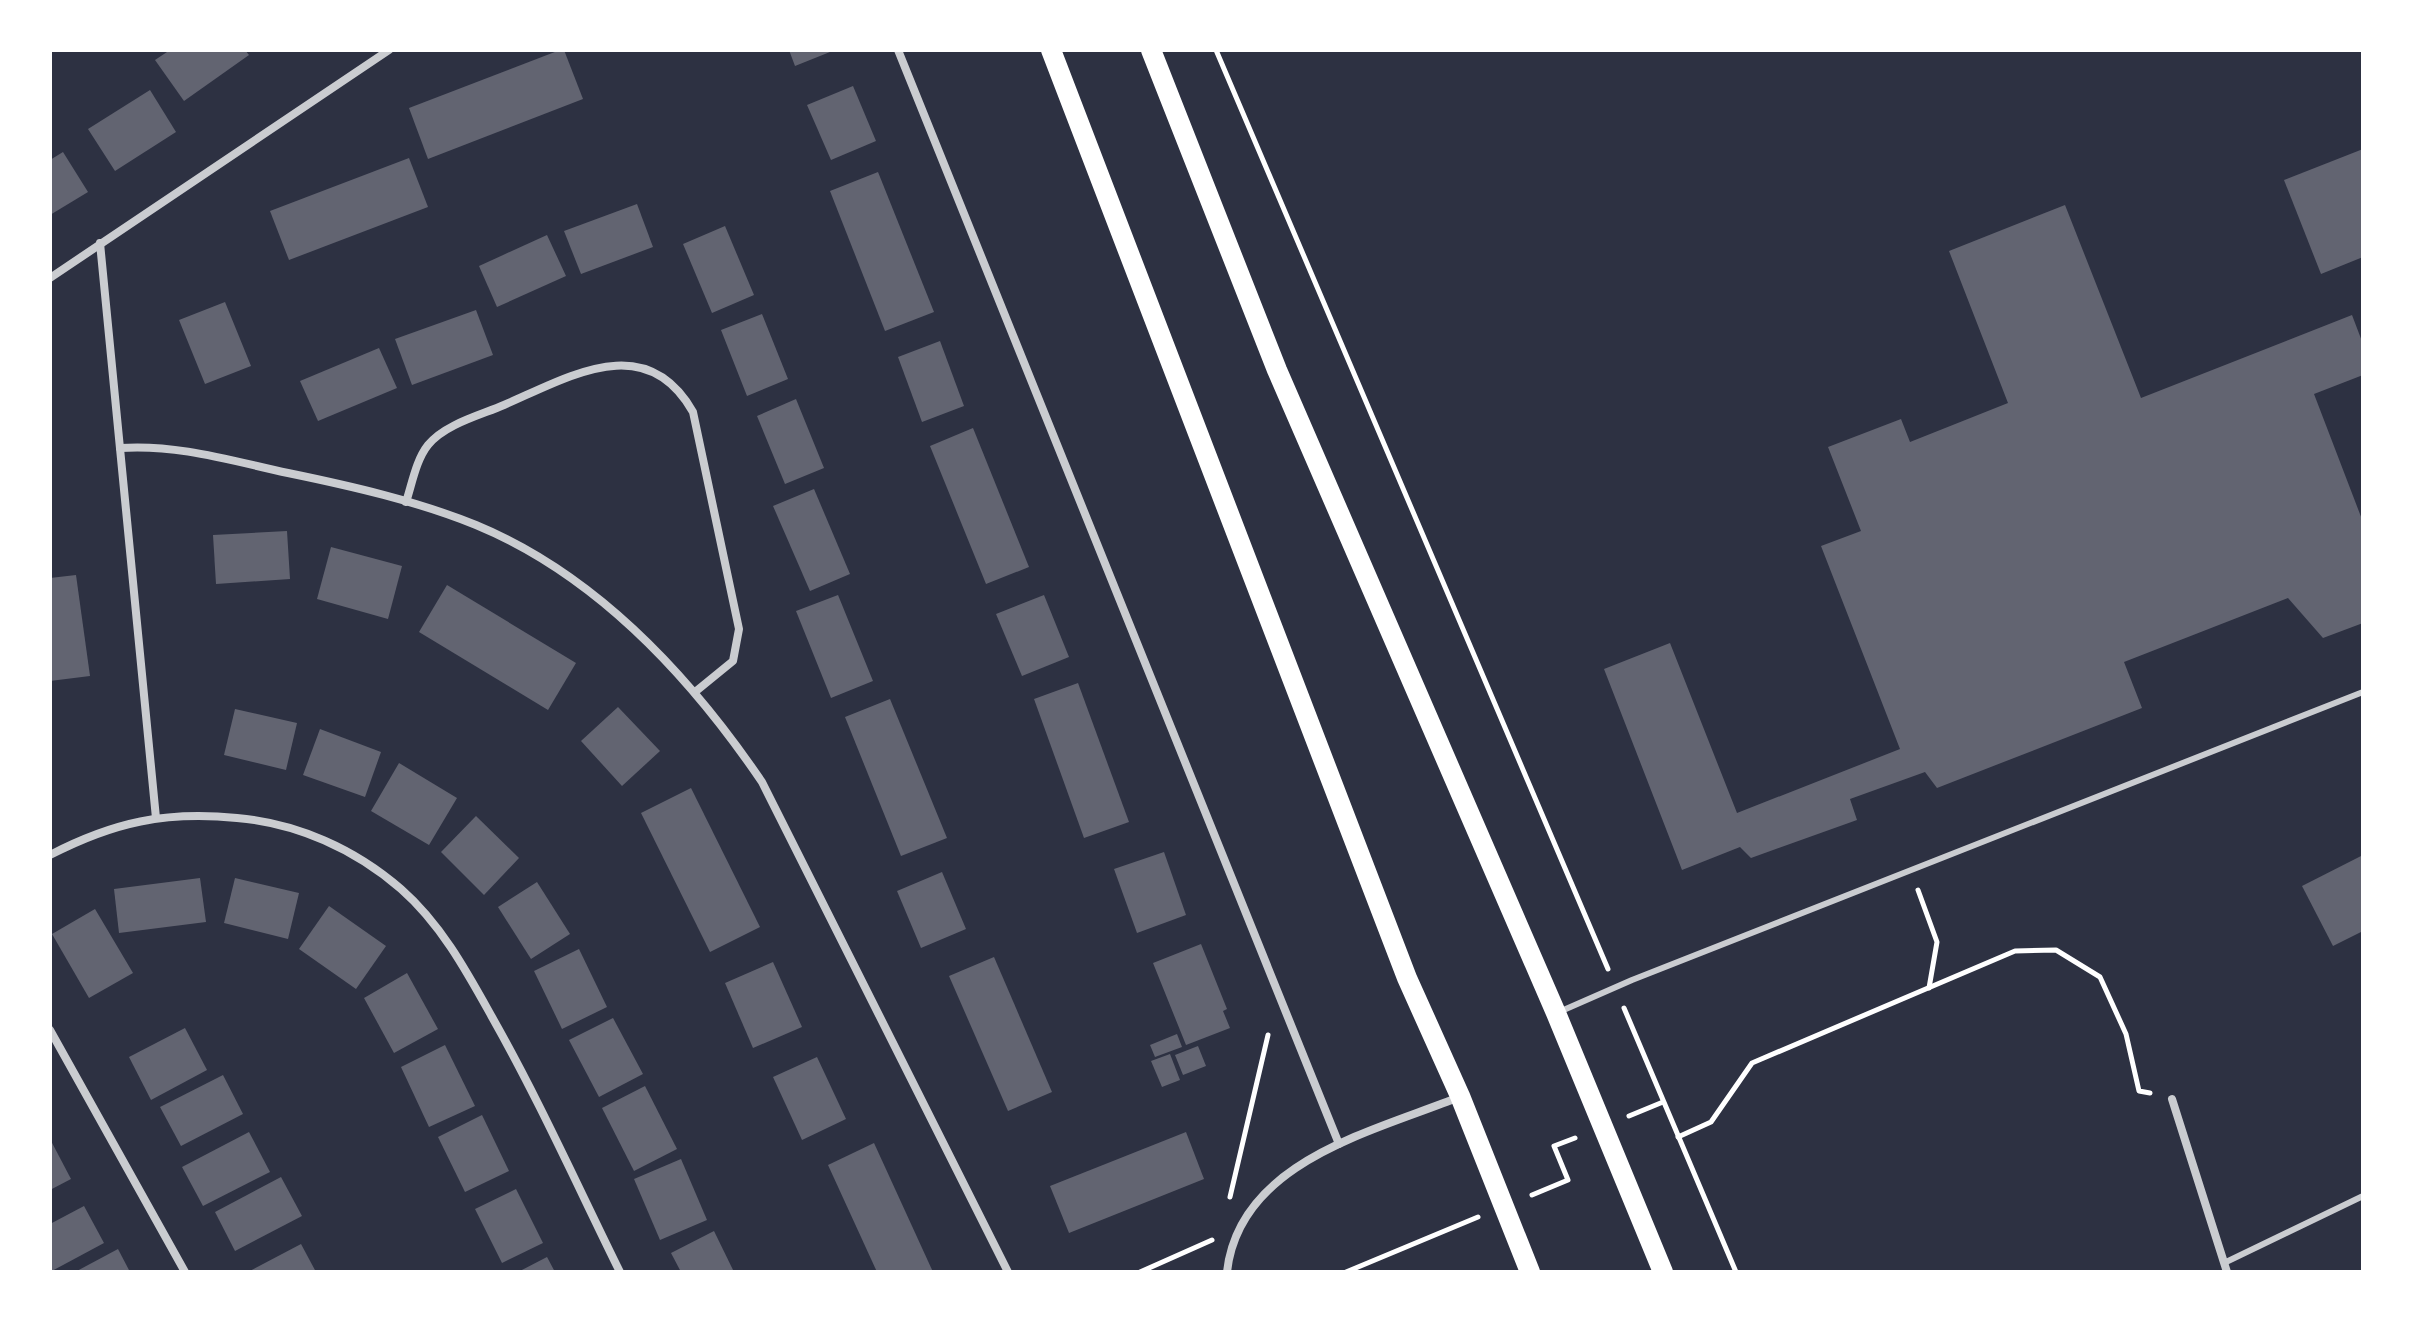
<svg xmlns="http://www.w3.org/2000/svg" width="2413" height="1322" viewBox="0 0 2413 1322" font-family="'DM Sans',sans-serif">
<style>
.building{fill:#626471}
.lines{fill:none;stroke-linecap:round;stroke-linejoin:round}
.path{stroke:#fff;stroke-width:5}
.service{stroke:#caccd0;stroke-width:6}
.minor{stroke:#caccd0;stroke-width:8}
.primary{stroke:#fff;stroke-width:20}
</style>
<rect width="100%" height="100%" fill="#2d3142"/>
<g class="building">
<path d="M170,50H245L249,55L184,101L155,60Z"/>
<path d="M560,50H564L583,99L428,159L409,108Z"/>
<path d="M789,50H835L795,66Z"/>
<path d="M853,86L876,141L831,160L807,105Z"/>
<path d="M150,90L176,132L115,171L88,129Z"/>
<path d="M2363,149V257L2321,274L2284,180Z"/>
<path d="M63,152L88,192L50,215V160Z"/>
<path d="M409,158L428,207L289,260L270,211Z"/>
<path d="M878,172L934,312L885,331L830,191Z"/>
<path d="M637,204L653,247L581,274L564,231Z"/>
<path d="M2065,205L2141,398L2352,315L2363,344V375L2314,394L2363,522V623L2323,638L2288,598L2124,662L2142,708L1937,788L1925,772L1850,799L1857,820L1751,858L1740,847L1682,870L1604,669L1670,643L1737,813L1900,749L1821,546L1861,531L1828,447L1901,419L1910,442L2008,403L1949,251Z"/>
<path d="M725,226L754,295L712,313L683,244Z"/>
<path d="M547,235L566,276L497,307L479,266Z"/>
<path d="M225,302L251,366L205,384L179,320Z"/>
<path d="M476,310L493,355L412,385L395,339Z"/>
<path d="M762,314L788,379L747,396L721,330Z"/>
<path d="M940,341L964,406L922,422L898,357Z"/>
<path d="M379,348L397,388L318,421L300,381Z"/>
<path d="M796,399L824,468L785,484L757,416Z"/>
<path d="M973,428L1029,567L986,584L930,446Z"/>
<path d="M814,489L850,574L810,591L773,506Z"/>
<path d="M287,531L290,579L216,584L213,535Z"/>
<path d="M331,547L402,566L388,619L317,599Z"/>
<path d="M76,575L90,676L50,681V578Z"/>
<path d="M447,585L576,663L548,710L419,632Z"/>
<path d="M838,595L873,681L831,698L796,611Z"/>
<path d="M1044,595L1069,657L1022,676L996,614Z"/>
<path d="M1078,683L1129,822L1084,838L1034,699Z"/>
<path d="M890,699L947,838L901,856L845,717Z"/>
<path d="M618,707L660,751L622,786L581,741Z"/>
<path d="M235,709L297,723L286,770L224,755Z"/>
<path d="M320,729L381,752L365,797L303,775Z"/>
<path d="M399,763L457,798L429,845L371,811Z"/>
<path d="M691,788L760,927L710,952L641,813Z"/>
<path d="M476,816L519,858L484,895L441,852Z"/>
<path d="M1164,852L1186,915L1137,933L1114,869Z"/>
<path d="M2363,855V931L2333,946L2302,886Z"/>
<path d="M942,872L966,929L921,948L897,891Z"/>
<path d="M200,878L206,922L119,933L114,889Z"/>
<path d="M235,878L299,893L288,939L224,923Z"/>
<path d="M537,882L570,934L531,959L498,907Z"/>
<path d="M329,906L386,946L356,989L299,949Z"/>
<path d="M95,909L133,973L89,998L52,934Z"/>
<path d="M1201,944L1227,1009L1223,1011L1230,1028L1186,1045L1153,963Z"/>
<path d="M579,949L607,1007L562,1029L534,971Z"/>
<path d="M994,957L1052,1092L1008,1111L949,976Z"/>
<path d="M773,962L802,1027L753,1048L725,983Z"/>
<path d="M407,973L438,1029L394,1053L364,998Z"/>
<path d="M613,1018L643,1074L599,1097L569,1040Z"/>
<path d="M185,1028L207,1070L151,1100L129,1057Z"/>
<path d="M1177,1034L1182,1047L1155,1057L1150,1045Z"/>
<path d="M445,1045L475,1106L429,1127L401,1067Z"/>
<path d="M1198,1046L1206,1066L1183,1075L1175,1055Z"/>
<path d="M1170,1054L1180,1080L1162,1087L1151,1061Z"/>
<path d="M817,1057L846,1119L802,1140L773,1077Z"/>
<path d="M223,1075L243,1114L181,1146L160,1107Z"/>
<path d="M645,1086L677,1149L634,1171L602,1108Z"/>
<path d="M482,1115L509,1171L465,1192L438,1137Z"/>
<path d="M249,1132L270,1172L203,1206L182,1167Z"/>
<path d="M1186,1132L1204,1179L1069,1233L1050,1186Z"/>
<path d="M50,1139L71,1179L50,1190Z"/>
<path d="M874,1143L933,1272H877L828,1165Z"/>
<path d="M681,1159L707,1220L660,1240L634,1179Z"/>
<path d="M281,1177L302,1216L235,1251L215,1212Z"/>
<path d="M516,1189L543,1243L502,1263L475,1209Z"/>
<path d="M84,1206L104,1243L50,1272V1224Z"/>
<path d="M714,1231L734,1272H681L671,1253Z"/>
<path d="M301,1244L316,1272H248Z"/>
<path d="M118,1249L130,1272H75Z"/>
<path d="M547,1257L555,1272H518Z"/>
</g>
<g class="lines">
<g class="path">
<path d="M1216,50L1608,969"/>
<path d="M1918,890L1937,942L1929,988"/>
<path d="M1624,1008L1736,1272"/>
<path d="M1629,1116L1663,1102"/>
<path d="M1678,1137L1711,1122L1752,1063L2015,951L2056,950L2100,977L2126,1034L2139,1091L2150,1093"/>
<path d="M1532,1195L1568,1180L1554,1146L1575,1138"/>
<path d="M1230,1197L1268,1035"/>
<path d="M1140,1272L1212,1240"/>
<path d="M1346,1272L1478,1217"/>
</g>
<g class="service">
<path d="M1559,1012L1632,980L2363,692"/>
<path d="M2224,1263L2363,1196"/>
</g>
<g class="minor">
<path d="M898,50L1339,1144"/>
<path d="M100,243L156,818"/>
<path d="M50,278L389,50"/>
<path d="M120,448C178,444 232,461 288,473C351,486 417,501 476,525C597,575 690,676 762,782L1008,1272"/>
<path d="M406,502C412,484 416,460 428,445C445,424 481,415 504,405C569,377 646,329 693,412L739,629L733,661L695,692"/>
<path d="M50,855C114,822 165,811 237,818C297,823 355,849 401,889C441,924 467,972 492,1017C539,1100 578,1187 620,1272"/>
<path d="M50,1030L185,1272"/>
<path d="M2172,1099L2227,1272"/>
<path d="M1227,1272C1239,1161 1375,1131 1459,1097"/>
</g>
<g class="primary">
<path d="M1051,50L1407,978L1460,1096L1530,1272"/>
<path d="M1151,50L1277,370L1556,1013L1663,1272"/>
</g>
</g>
<rect width="2413" height="1322" fill="none" stroke="#ffffff" stroke-width="104"/>
</svg>
